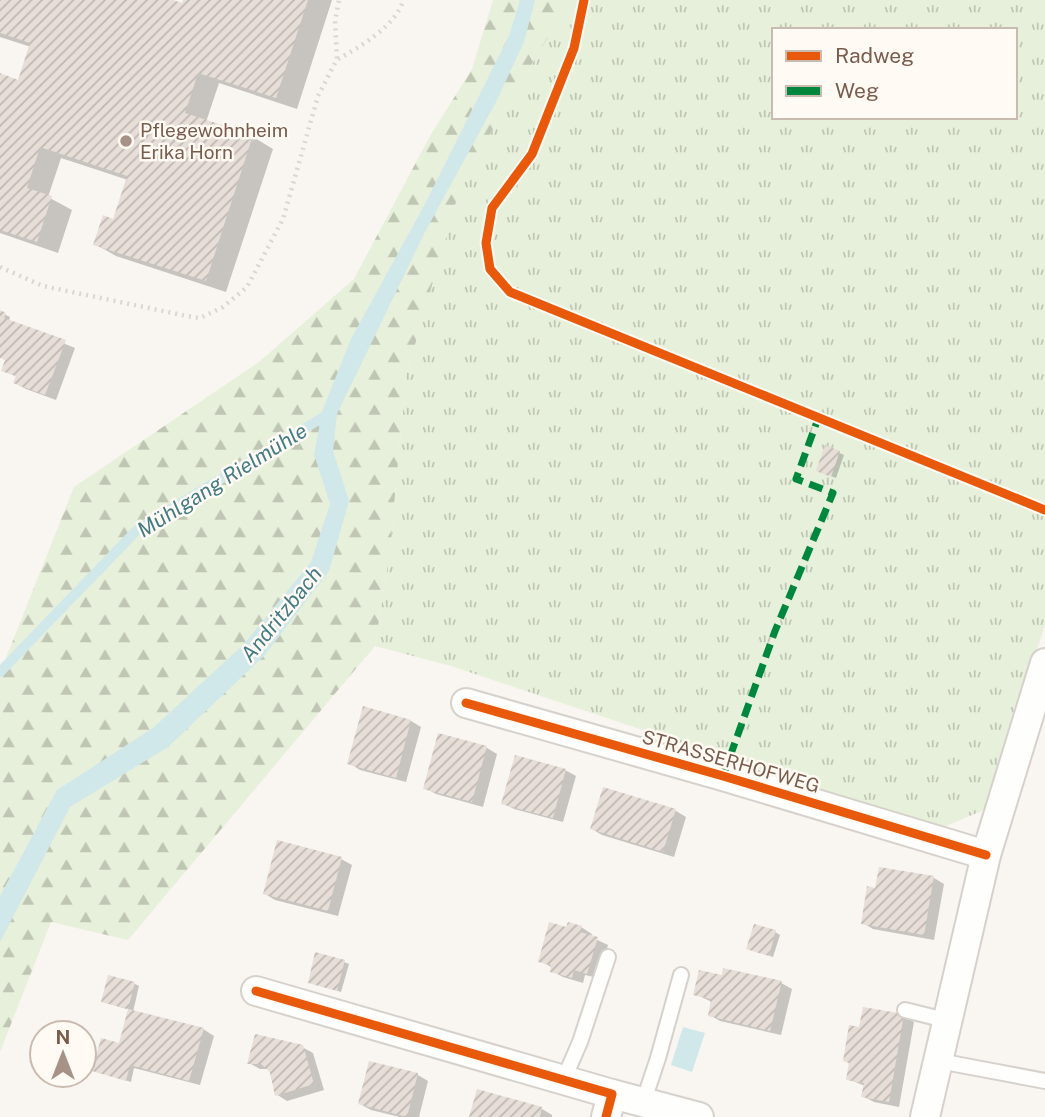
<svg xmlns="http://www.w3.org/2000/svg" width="1045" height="1117" viewBox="0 0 1045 1117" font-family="'Public Sans',sans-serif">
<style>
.grass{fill:url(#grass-tufts);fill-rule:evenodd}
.forest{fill:url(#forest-firs)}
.water{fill:#d0e8ea}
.shadow{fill:#0003}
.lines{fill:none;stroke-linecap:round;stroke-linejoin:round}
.stream{stroke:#d0e8ea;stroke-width:10}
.building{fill:url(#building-hatch)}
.lane-casing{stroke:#d7d1cb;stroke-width:18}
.street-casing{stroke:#d7d1cb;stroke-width:32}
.path{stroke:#dcd5d0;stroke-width:4.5;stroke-dasharray:2 5;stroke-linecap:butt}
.lane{stroke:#fefefd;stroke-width:14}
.street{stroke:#fefefd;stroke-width:28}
.quiet{stroke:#00873e;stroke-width:7;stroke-dasharray:14 7;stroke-linecap:butt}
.cycleway-casing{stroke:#fffaf3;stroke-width:13}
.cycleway{stroke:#e8590c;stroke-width:9}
.poi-dot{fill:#a69286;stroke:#fffaf3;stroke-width:2.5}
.labels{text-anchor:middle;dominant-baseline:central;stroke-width:5;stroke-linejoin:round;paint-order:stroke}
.poi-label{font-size:19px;fill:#7a5c4d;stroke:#fffaf3;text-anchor:start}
.street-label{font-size:19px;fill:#7a5c4d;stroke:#fffaf3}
.water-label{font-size:21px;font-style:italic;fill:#437c86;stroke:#fffaf3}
</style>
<defs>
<pattern id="grass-tufts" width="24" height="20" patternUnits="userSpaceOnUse" patternTransform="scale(1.75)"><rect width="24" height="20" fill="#e7f0db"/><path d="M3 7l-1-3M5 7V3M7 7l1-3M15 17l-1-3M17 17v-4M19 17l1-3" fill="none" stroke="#c0c6b4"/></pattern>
<pattern id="forest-firs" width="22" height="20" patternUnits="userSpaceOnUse" patternTransform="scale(1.75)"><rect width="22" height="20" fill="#e7f0db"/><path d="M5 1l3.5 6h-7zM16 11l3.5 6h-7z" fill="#c0c6b4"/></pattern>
<pattern id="building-hatch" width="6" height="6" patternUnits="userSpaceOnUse" patternTransform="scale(1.75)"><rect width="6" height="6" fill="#e6ded7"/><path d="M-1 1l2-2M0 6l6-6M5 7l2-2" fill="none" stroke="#bfb7b1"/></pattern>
</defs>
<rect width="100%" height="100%" fill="#f9f5f0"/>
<path class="grass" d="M570,0H1045V625L984,810L939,829L451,666L375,646L390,549L406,376L462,181ZM774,30H1015V117H774Z"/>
<path class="forest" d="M493,0H570L462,181L406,376L390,549L375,646L128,940L51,922L0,1052V673L74,487L259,362L354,279L430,136L472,69Z"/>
<g class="water">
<path d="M520,0H535L524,42L496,102L425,232L337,414L333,451L349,501L329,571L264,656L168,747L70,807L0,942V896L57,790L153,728L244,644L311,562L330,504L314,454L323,409L351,339L426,202L509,36Z"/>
<path d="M683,1027L705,1033L692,1072L671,1065Z"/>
</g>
<g class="shadow">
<path d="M0,0H168L183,5L185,0H332L297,109L219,83L206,122L253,137L273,149L226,292L116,256L95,244L114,221L128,180L61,158L48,197L72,210L58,253L0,233V75L19,82L31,47L0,37Z"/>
<path d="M0,312L10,317L9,321L75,348L56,400L26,389L15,383L17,377L3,370L7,361L0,357Z"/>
<path d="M826,447L844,455L836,478L823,473Z"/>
<path d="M364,709L411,721L421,727L406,782L360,770L349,763Z"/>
<path d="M439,735L487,748L497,754L483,807L436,794L425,788Z"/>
<path d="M565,770L576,776L563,822L514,809L503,803Z"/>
<path d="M604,789L676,811L686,817L674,857L602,835L592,829Z"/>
<path d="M341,859L352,865L338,916L275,900L265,894Z"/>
<path d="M880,869L934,878L944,884L934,940L873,929L863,923L877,890Z"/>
<path d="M581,927L592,934L591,937L608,945L598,978L585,975L583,983L563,977L552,971L553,968L540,961L567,930Z"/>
<path d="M775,932L780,935L773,957L748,949Z"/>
<path d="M344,962L349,964L341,992L310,982Z"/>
<path d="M781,983L792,989L781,1035L720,1021L710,1015L712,1002L695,994Z"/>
<path d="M135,984L139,986L133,1012L203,1029L214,1036L200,1085L134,1068L131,1082L94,1070L120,1046L130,1010L103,1002Z"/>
<path d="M903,1016L914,1022L899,1107L874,1102L863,1096L865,1086L848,1079L850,1064L845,1060L860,1029Z"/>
<path d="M302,1047L313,1053L324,1090L287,1101L276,1094L269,1069H260L249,1063Z"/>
<path d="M418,1075L428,1081L419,1117H400L371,1110L360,1104Z"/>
<path d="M478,1091L542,1109L552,1115V1117H471Z"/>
</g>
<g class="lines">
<path class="stream" d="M0,672L138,529L330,413"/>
</g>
<g class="building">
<path d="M0,0H173L182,3L183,0H308L276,98L198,73L185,113L253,135L206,281L93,245L103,215L113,219L127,176L40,147L27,188L52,196L37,242L0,230V73L18,80L30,43L0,33Z"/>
<path d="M0,310L6,313L4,318L66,340L45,395L13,383L16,376L1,371L5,360L0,358Z"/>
<path d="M825,445L840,451L831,477L816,471Z"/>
<path d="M363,706L411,720L396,778L347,764Z"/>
<path d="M438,733L487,746L472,802L423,789Z"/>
<path d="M515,755L566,769L553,818L501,804Z"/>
<path d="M603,787L676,809L663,852L590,829Z"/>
<path d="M277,840L342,857L328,911L263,894Z"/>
<path d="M879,867L934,876L924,935L861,924L867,886L875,888Z"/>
<path d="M549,922L566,927L568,922L582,926L580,932L598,937L587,974L574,970L572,978L550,972L551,965L538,962Z"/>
<path d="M754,924L776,930L769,956L746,949Z"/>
<path d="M315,952L345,960L337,991L308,983Z"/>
<path d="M723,968L782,981L770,1031L708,1016L711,999L693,995L699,970L722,975Z"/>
<path d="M108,975L135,982L128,1009L101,1002Z"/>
<path d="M863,1007L904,1014L889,1102L861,1097L864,1083L846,1080L849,1063L843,1061L849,1025L859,1027Z"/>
<path d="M128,1009L204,1028L189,1081L130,1065L126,1081L92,1071L101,1038L119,1043Z"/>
<path d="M255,1034L303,1045L314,1084L275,1096L270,1072L261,1064H247Z"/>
<path d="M369,1061L418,1073L407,1117L358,1104Z"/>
<path d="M477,1089L542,1107L540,1117H469Z"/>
</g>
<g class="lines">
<defs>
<g id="lane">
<path d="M905,1010L949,1021"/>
<path d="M939,1061L1045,1081"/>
<path d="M563,1081L580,1042L608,957"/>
<path d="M643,1103L658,1058L681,975"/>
</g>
<g id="street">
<path d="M466,703L723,776L986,855"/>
<path d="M256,991L612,1094L606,1117"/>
<path d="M612,1094L699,1117"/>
<path d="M925,1117L986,855L1045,663"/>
</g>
</defs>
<use href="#lane" class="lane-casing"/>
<use href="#street" class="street-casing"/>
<g class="path">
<path d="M338,59C359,48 398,24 403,0"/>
<path d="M0,267L43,286L187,316L200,318L223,307L247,287L283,219L318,96L337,59L335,21L339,0"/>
</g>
<use href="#lane" class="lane"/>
<use href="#street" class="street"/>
<path class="quiet" d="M723,776L775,631L833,493L796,479L819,416"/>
<defs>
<g id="cycleway">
<path d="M584,0L574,48L532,154L492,208L486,243L490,269L510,292L1045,510"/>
<path d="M466,703L723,776L986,855"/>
<path d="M256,991L612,1094L606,1117"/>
</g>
</defs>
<use href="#cycleway" class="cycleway-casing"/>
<use href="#cycleway" class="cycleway"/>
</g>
<circle class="poi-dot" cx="126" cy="141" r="7"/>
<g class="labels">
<g class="poi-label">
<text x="140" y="130">Pflegewohnheim<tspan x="140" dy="22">Erika Horn</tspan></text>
</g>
<g class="street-label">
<text transform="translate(731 761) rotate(16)">STRASSERHOFWEG</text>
</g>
<g class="water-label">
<text transform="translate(222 480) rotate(-32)">Mühlgang Rielmühle</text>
<text transform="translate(281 614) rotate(-51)">Andritzbach</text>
</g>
</g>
<rect x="772" y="28" width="245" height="91" fill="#fffaf3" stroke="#cabbb1" stroke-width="2"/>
<rect x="786" y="51" width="35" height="10" fill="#e8590c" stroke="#cabbb1" stroke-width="2"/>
<text x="835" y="63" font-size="21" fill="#7a5c4d">Radweg</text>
<rect x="786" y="86" width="35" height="10" fill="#00873e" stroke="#cabbb1" stroke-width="2"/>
<text x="835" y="98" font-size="21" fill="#7a5c4d">Weg</text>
<g transform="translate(63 1054)"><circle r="33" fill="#fffaf3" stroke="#cabbb1" stroke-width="2"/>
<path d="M0-5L12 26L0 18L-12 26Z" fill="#a69286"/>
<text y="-10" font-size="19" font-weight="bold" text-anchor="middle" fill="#7a5c4d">N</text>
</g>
</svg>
